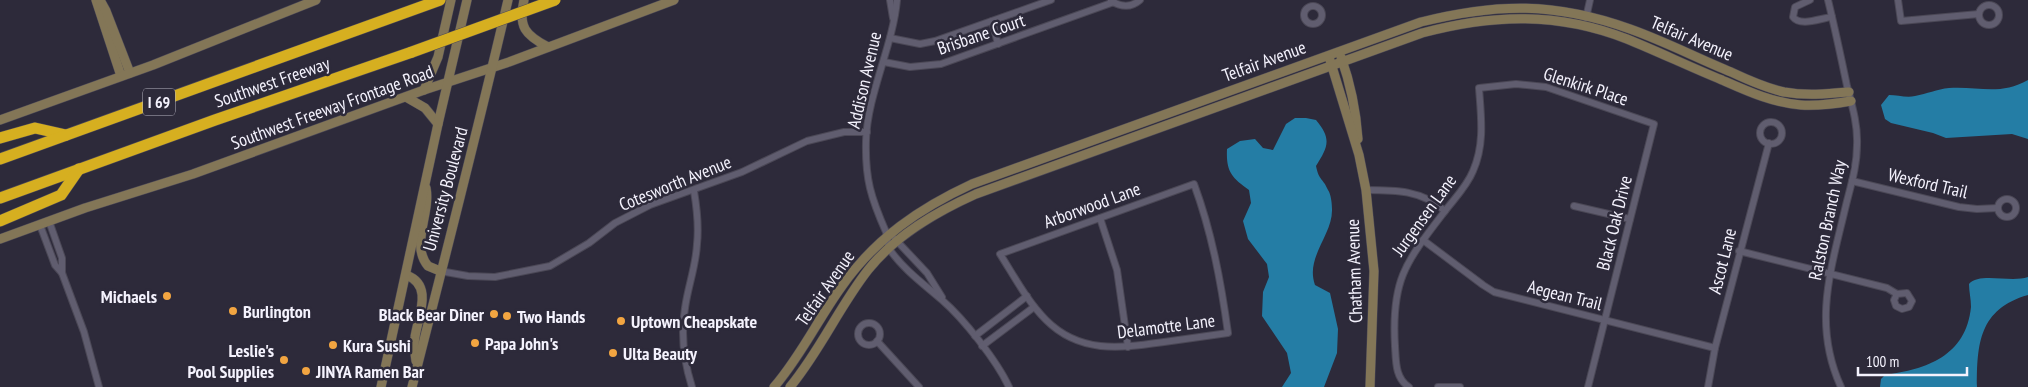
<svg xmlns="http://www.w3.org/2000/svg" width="2028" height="387" viewBox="0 0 2028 387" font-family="'PT Sans Narrow',sans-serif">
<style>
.water{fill:#247da5}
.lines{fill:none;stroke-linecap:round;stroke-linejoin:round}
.street-casing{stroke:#4b4856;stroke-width:8}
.secondary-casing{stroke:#4b4856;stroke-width:10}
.highway-casing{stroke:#4b4856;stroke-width:12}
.street{stroke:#605d6f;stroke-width:6}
.secondary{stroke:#837657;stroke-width:9}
.highway{stroke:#d6af20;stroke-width:11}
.highway-bridge-casing{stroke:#4b4856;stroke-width:12;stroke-linecap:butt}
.highway-bridge{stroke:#d6af20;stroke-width:11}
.poi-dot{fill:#f2a541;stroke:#2d2a3a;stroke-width:2}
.labels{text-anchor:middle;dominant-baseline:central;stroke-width:5;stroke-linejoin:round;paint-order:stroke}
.shield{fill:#2d2a3a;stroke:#b8b6c2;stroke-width:1}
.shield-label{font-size:16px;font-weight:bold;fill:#f4f2fd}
.street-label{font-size:18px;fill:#f4f2fd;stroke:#2d2a3a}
.poi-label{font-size:18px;font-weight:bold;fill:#f4f2fd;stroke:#2d2a3a;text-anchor:start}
</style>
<rect width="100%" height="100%" fill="#2d2a3a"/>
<g class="water">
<path d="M2028,80V139L2012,134L1946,138L1933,133L1891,123L1885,119L1881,105L1889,95C1897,95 1907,98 1915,96C1927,94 1937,89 1949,88C1978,86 2000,96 2028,80Z"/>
<path d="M1295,118H1306L1316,120C1332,139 1328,147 1316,166C1319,181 1323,178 1328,190C1331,194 1332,204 1332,209C1333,235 1305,257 1315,285L1330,293L1338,329L1337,353L1324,387H1282L1291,373L1287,353L1262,316L1263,292L1269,277L1267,264L1248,239L1243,221L1251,203L1249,190C1231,177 1226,171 1227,149L1240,141L1255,139L1263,148L1273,150L1286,124Z"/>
<path d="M2028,277V295C1979,309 1977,344 1977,387H1880L1881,379L1885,375C1927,369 1966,356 1971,307C1971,299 1969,291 1969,284C1979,272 2011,283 2028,277Z"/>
</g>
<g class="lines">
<defs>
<g id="street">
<path d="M890,0L893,18"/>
<path d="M897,0C893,46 867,95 866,141C865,179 871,198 886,232C888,238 887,245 890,250C904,270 925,285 942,300C964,319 997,361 1009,387"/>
<path d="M1810,0L1795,7L1793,17C1800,27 1821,18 1832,17"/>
<path d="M1828,0C1835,29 1841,57 1847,86C1852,105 1858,125 1857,145C1857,166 1851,185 1846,205C1831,269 1812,324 1841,387"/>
<path d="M1898,0L1901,21L1979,14"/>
<path d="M1111,1C1121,7 1131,8 1140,0"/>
<circle cx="1989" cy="15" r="10"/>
<circle cx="1313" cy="15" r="9"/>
<path d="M1586,18L1590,0"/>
<path d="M992,21L998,44"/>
<path d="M890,38L920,44L935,41L1051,0"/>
<path d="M884,62L910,67L941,64L1114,2"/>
<circle cx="1771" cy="133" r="11"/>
<path d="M1852,181L1959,207L1977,209L1998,208"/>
<path d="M1194,184C1212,233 1221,282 1228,333C1206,336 1185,339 1164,342C1120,348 1080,354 1046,320C1027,301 1014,276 1000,254Z"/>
<path d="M1366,190C1395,190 1422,190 1445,211"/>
<circle cx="2007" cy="208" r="9"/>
<path d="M1574,206L1630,219"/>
<path d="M1100,218L1117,270L1128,347"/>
<path d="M49,221L62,258V273L84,332L99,387"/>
<path d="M40,225L55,265L62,273"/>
<path d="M895,239L927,273L942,297"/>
<path d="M1423,240L1483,285L1494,292L1715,348"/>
<path d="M1739,251L1887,288L1897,294L1907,293L1912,301L1909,307L1902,309L1896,306L1894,300L1897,294"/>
<path d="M440,271L468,276L495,277L550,266L589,243L615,223L650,205L742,172L807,141L844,132H867"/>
<circle cx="869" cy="334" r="11"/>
<path d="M975,336L1027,296"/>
<path d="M877,341L919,387"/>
<path d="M982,346L1034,307"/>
<path d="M692,387C684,362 681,333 685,308C688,286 696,266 697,244C699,226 697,209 694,191"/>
<path d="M1409,387C1395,378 1396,361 1395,346C1391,279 1406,262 1445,211C1455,198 1467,186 1473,171C1485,144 1481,116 1479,88L1516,84L1546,87L1654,124L1588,387"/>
<path d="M1438,387H1460"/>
<path d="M1708,387L1715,348L1769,143"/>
</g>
<g id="secondary">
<path d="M96,0L121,76"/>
<path d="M100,0L106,11L130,73"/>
<path d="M524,0C518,27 525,35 548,47"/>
<path d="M1341,57C1351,85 1356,110 1358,139"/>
<path d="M1330,60L1359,155L1366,190L1374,271L1370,387"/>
<path d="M424,90L438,57L451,0"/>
<path d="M406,97L425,108L438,124"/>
<path d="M0,120L153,65L316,0"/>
<path d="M426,188C431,213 410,245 428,266L440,271"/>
<path d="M0,239L85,208L193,174L424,90L509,62L674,0"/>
<path d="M406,275C434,285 418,316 415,337C413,345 415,353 416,361"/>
<path d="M381,387L438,124L467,0"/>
<path d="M412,387C445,258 478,129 508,0"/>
<path d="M774,387C801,356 818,319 842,286C876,238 920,208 972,184L1421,22C1497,3 1555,2 1630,29C1664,41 1697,58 1731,72C1748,80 1766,88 1784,92C1806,96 1827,94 1849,92"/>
<path d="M790,387C820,351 839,307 868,270C896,235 936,212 976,194L1422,33C1493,14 1558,12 1627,39C1659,52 1690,67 1722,80C1747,91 1773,103 1801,105C1818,106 1834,104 1851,101"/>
</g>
<g id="highway">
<path d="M0,138L35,128L66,135"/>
<path d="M0,159L440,0"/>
<path d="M0,198L215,120L412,52"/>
<path d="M0,221L61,195L79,169"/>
</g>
</defs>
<use href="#street" class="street-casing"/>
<use href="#secondary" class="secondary-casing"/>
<use href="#highway" class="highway-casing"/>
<use href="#street" class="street"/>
<use href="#secondary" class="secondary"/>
<use href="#highway" class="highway"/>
<defs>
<path id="highway-bridge" d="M412,52L555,0"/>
</defs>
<use href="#highway-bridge" class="highway-bridge-casing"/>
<use href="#highway-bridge" class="highway-bridge"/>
</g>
<g class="poi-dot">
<circle cx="167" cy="296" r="5"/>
<circle cx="233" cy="311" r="5"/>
<circle cx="494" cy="314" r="5"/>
<circle cx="507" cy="316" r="5"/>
<circle cx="621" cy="321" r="5"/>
<circle cx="475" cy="343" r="5"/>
<circle cx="333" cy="345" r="5"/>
<circle cx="613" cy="353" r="5"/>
<circle cx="284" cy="360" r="5"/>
<circle cx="306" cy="371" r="5"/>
</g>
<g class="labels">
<rect class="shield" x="143" y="88.5" width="32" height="27" rx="4"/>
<g class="shield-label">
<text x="159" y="102">I 69</text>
</g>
<g class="street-label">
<text transform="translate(981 34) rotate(-19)">Brisbane Court</text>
<text transform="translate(1692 38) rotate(23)">Telfair Avenue</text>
<text transform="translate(1264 61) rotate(-20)">Telfair Avenue</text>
<text transform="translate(864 80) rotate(-77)">Addison Avenue</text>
<text transform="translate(272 82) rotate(-19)">Southwest Freeway</text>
<text transform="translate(1586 86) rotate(18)">Glenkirk Place</text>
<text transform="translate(332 107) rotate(-20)">Southwest Freeway Frontage Road</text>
<text transform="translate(675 183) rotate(-22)">Cotesworth Avenue</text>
<text transform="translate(1928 183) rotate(13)">Wexford Trail</text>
<text transform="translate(445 189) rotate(-75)">University Boulevard</text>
<text transform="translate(1092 205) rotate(-20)">Arborwood Lane</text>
<text transform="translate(1424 215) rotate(-54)">Jurgensen Lane</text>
<text transform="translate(1827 220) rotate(-78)">Ralston Branch Way</text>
<text transform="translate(1614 223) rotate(-76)">Black Oak Drive</text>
<text transform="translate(1722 261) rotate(-76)">Ascot Lane</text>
<text transform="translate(1354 271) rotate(-92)">Chatham Avenue</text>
<text transform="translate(825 288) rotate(-55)">Telfair Avenue</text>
<text transform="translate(1565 295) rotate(14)">Aegean Trail</text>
<text transform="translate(1166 326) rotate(-7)">Delamotte Lane</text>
</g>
<g class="poi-label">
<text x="157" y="296" text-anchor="end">Michaels</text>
<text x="243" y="311">Burlington</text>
<text x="484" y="314" text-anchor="end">Black Bear Diner</text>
<text x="517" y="316">Two Hands</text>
<text x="631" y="321">Uptown Cheapskate</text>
<text x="485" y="343">Papa John's</text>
<text x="343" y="345">Kura Sushi</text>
<text x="274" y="350" text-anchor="end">Leslie's<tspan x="274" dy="21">Pool Supplies</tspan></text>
<text x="623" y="353">Ulta Beauty</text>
<text x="316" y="371">JINYA Ramen Bar</text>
</g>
</g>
<path d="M1858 367v8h109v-8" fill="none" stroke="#f4f2fd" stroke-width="2.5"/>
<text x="1866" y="367" font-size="15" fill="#f4f2fd" stroke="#2d2a3a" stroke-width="4" paint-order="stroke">100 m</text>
</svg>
